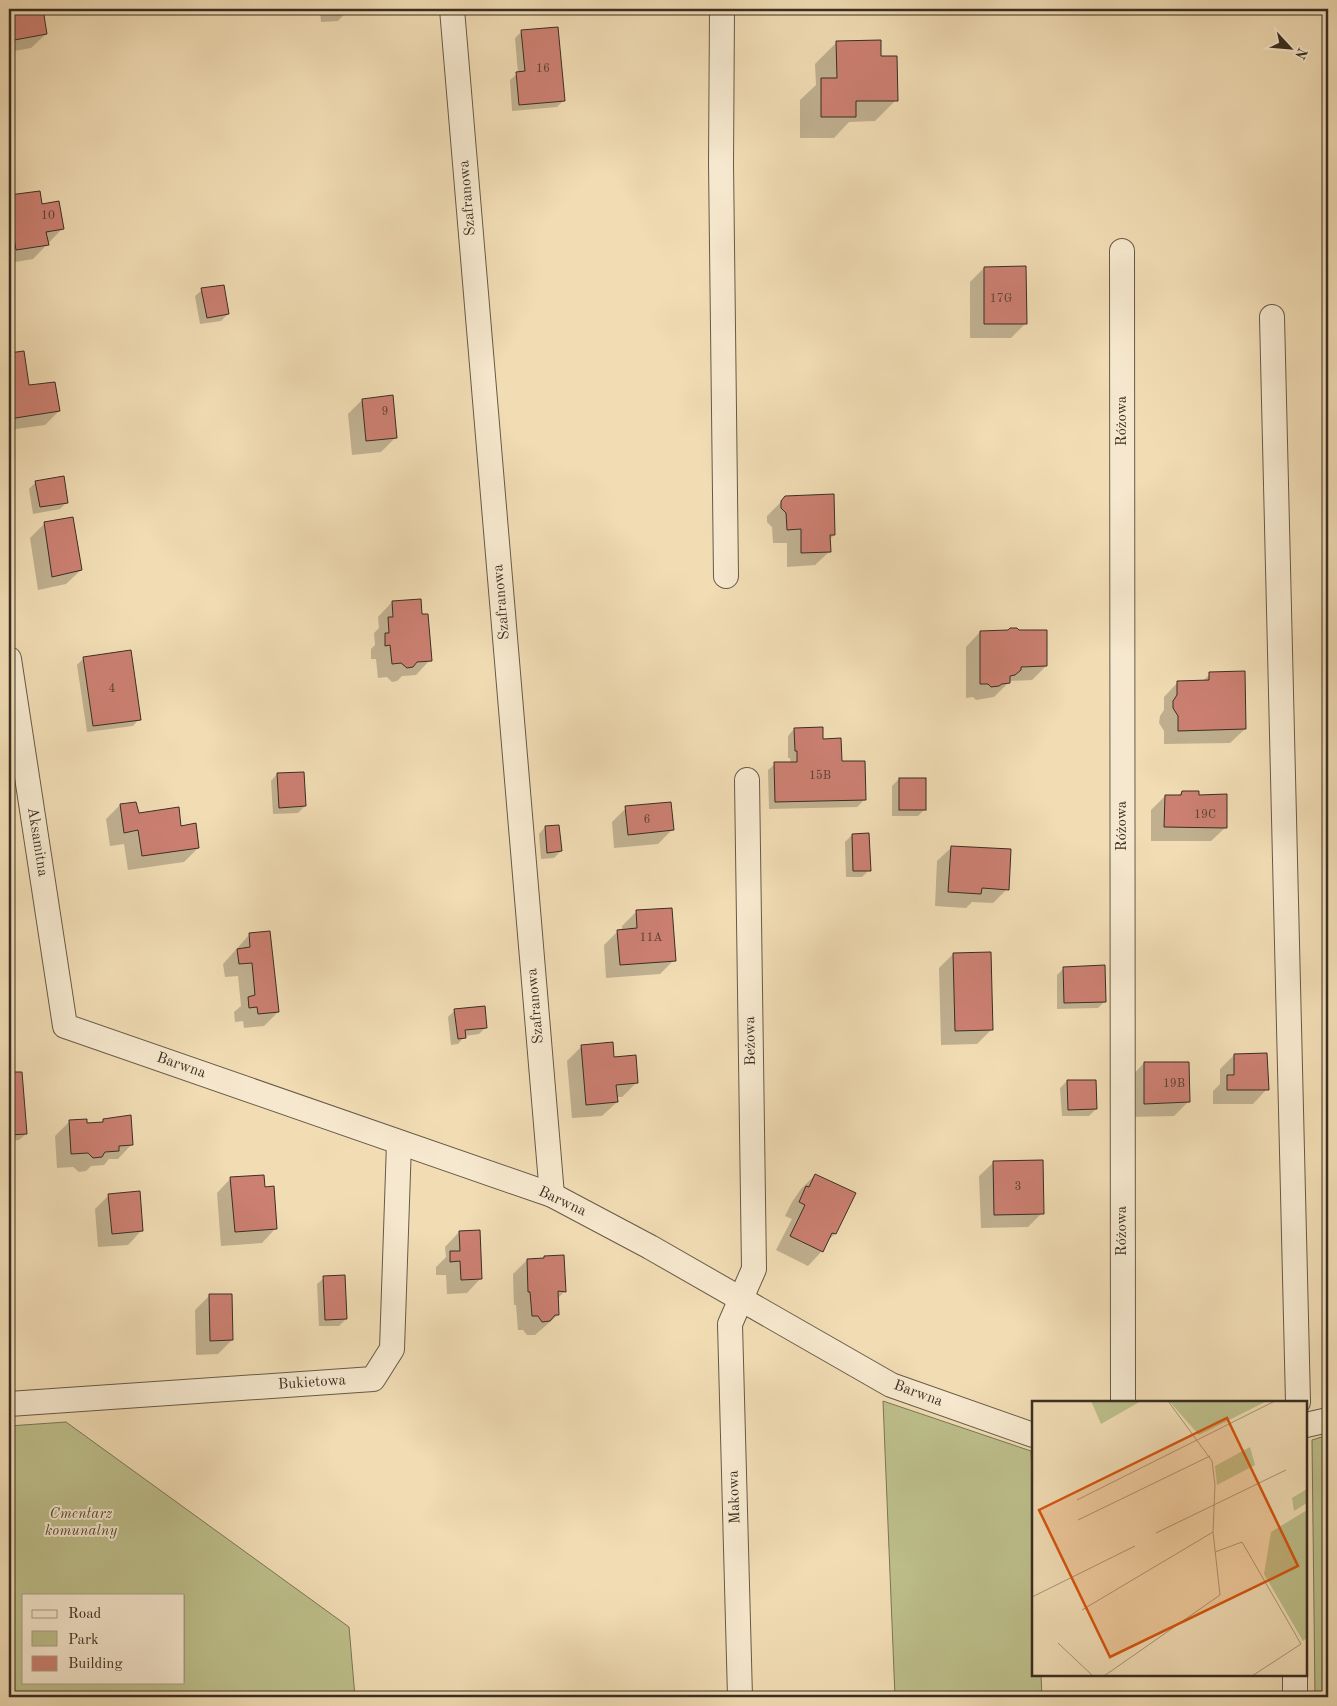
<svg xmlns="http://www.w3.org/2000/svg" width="1337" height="1706" viewBox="0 0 1337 1706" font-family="'Old Standard TT',serif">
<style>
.green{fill:#bdbf8b;stroke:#7b7657;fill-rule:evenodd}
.shadow{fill:#0003}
.building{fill:#cc8072;stroke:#392e23}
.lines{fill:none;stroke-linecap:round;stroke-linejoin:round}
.street-casing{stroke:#675a47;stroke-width:26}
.street{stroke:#f6e8ce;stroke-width:24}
.labels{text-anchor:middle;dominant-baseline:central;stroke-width:4;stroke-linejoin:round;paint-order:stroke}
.number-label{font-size:12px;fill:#5e4237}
.street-label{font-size:15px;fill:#392e23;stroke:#f6e8ce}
.park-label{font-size:15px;font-style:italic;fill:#534b38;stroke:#f6e8ce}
.inset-road{fill:none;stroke:#a7967a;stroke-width:1}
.view{fill:#d6550e;fill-opacity:0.15;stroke:#d6550e;stroke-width:2.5}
.inset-edge{fill:none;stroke:#392e23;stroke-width:2.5}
</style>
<rect width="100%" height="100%" fill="#f1dcb4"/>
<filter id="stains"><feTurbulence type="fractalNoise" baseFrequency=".004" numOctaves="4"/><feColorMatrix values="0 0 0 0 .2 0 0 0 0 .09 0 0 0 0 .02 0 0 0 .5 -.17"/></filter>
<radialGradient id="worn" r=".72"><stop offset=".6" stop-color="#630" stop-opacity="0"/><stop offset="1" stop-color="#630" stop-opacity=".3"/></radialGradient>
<g class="green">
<path d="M883,1401L1031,1451L1033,1506V1675H1041L1042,1697H895Z"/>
<path d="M66,1422L349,1627L355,1697H9V1426ZM24,1595H184V1682H24Z"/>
<path d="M1328,1435V1697H1315L1312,1440Z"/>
</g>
<g class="shadow">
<path d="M9,9H42L46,34L31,48L9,52Z"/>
<path d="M320,9H349L338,21L321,22Z"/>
<path d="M521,32L564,100L557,107L512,111L510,80L518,73L515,38Z"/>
<path d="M837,42L880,58L896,100L875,121L849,122L834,138H800V100L816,85L815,64Z"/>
<path d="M39,192L41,205L62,229L33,259L9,263V197Z"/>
<path d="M984,268L1026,323L1011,338H970V282Z"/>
<path d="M202,290L228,314L221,321L200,324L195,296Z"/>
<path d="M23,352L27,387L59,411L45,425L9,430V354Z"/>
<path d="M362,400L396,437L381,452L352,455L348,414Z"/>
<path d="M36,482L66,503L60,509L33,514L29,489Z"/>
<path d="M786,497L834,535L829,540L830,551L815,565L787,567V543H773L772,527L767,522V516Z"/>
<path d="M44,524L81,570L66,584L38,590L30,538Z"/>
<path d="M392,602L421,615L430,660L416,675L402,676L397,681L392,682L387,677L378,678L376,659H371V649L375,645L374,633L379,628L378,617Z"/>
<path d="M980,632L1046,666L1032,680L1008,681V683L994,697L976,700L973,697L966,698V647Z"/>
<path d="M84,658L139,719L133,726L87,732L77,665Z"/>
<path d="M1210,674L1245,729L1230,743L1164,744V731L1159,723L1160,716L1164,710V697L1178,682H1202Z"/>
<path d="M794,729L822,740L841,762L864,800L857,807L769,809L768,770L775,764L791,763L790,758H788V736Z"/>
<path d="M277,774L305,806L298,813L273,814L271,781Z"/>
<path d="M899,779L925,809L918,816H892V786Z"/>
<path d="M1182,792L1198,796L1226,827L1211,841H1151V810L1165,796H1178Z"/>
<path d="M120,805L138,815L180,827L198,848L184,862L128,870L124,844L110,846L106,819Z"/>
<path d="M626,808L672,830L658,844L614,848L612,822Z"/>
<path d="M545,827L561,851L554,858L541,859L539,834Z"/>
<path d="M852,835L869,870L862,877H846L845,842Z"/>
<path d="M952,847L1007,889L993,903L972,902L966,908L935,906L937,861Z"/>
<path d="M636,912L674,960L660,974L606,978L604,945L618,931H622V926Z"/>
<path d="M249,935L278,1012L264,1026L244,1028L243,1021L235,1022L234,1012L241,1006L238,976L225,977L223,964Z"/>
<path d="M953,954L991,1030L977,1044L941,1045L939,968Z"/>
<path d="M1328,966V1014L1323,1015V972Z"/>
<path d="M1064,968L1105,1001L1098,1008L1057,1009V975Z"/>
<path d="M455,1010L486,1027L479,1034L465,1036L458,1044L451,1045L448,1017Z"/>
<path d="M582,1046L613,1059L637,1082L622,1097H616L617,1102L602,1116L572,1118L567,1061Z"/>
<path d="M1234,1055L1267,1089L1253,1104H1213V1091L1220,1084V1069Z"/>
<path d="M1144,1063L1188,1102L1174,1116L1130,1117V1078Z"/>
<path d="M21,1073L26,1134L19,1140L9,1141V1074Z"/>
<path d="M1067,1081L1096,1109L1089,1116H1062L1060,1088Z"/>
<path d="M104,1120L132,1144L118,1159H109L104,1165L91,1166L86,1171L79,1172L73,1167L57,1168L55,1136L69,1122L86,1124L100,1123Z"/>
<path d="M994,1162L1042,1213L1028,1227L981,1228L979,1176Z"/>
<path d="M815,1175L835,1234L826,1242L822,1251L808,1266L776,1250L792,1219L785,1216L792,1202L801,1189Z"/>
<path d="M231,1178L276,1228L262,1243L221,1246L217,1193Z"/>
<path d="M109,1195L142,1230L128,1245L98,1247L95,1209Z"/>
<path d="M459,1232L481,1278L467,1293L447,1294L446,1275H436V1267L446,1257L445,1247Z"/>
<path d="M545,1257L565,1291L557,1299L558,1315L535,1335H527L523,1330H518L516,1305H514L513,1274L527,1260H542Z"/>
<path d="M324,1278L346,1319L339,1326H319L317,1284Z"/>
<path d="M209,1296L232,1340L218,1354L196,1355L195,1310Z"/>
</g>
<g class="building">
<path d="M9,9H43L47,34L9,41Z"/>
<path d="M558,27L565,101L519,105L516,72L525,71L521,30Z"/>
<path d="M881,40V56H897L898,101H856V117H821V78H837L836,41Z"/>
<path d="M40,191L42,204L59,201L64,229L46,232L49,245L16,250L9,206V195Z"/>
<path d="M1026,266L1027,324H984V267Z"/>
<path d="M224,285L229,314L207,318L201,288Z"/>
<path d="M24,351L29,385L55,382L60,411L9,419V353Z"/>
<path d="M393,395L397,438L366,441L362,399Z"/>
<path d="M64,476L68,503L40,507L35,481Z"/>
<path d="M834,494L835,535H830L831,552L801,553V529L787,530L786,513L781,508V501L785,496Z"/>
<path d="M73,517L82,570L52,577L44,522Z"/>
<path d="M421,599L422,614H428L432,661L417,662L413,667L407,668L401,663L392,664L390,645L385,646V633H389L388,617H393L392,601Z"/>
<path d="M1010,628H1017L1019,630H1047V666L1021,667V670L1015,675L1010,676V683L1002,684L999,686L991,687L988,684H980V631L1008,630Z"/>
<path d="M131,650L141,720L93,726L83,657Z"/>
<path d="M1245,671L1246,729L1178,731V716L1173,708V701L1177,695V681L1209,680V672Z"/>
<path d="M823,727V739L841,738L842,761H865L866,800L775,802L774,762H797V751H795L794,728Z"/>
<path d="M304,772L306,806L279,808L277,773Z"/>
<rect x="899" y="778" width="27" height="32"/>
<path d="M1182,791H1199V795L1227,794V828L1164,827L1165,795H1181Z"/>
<path d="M136,802L139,813L179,807L181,826L196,823L199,848L142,856L138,830L124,833L120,804Z"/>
<path d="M671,802L674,830L628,835L625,806Z"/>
<path d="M559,825L562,851L547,853L545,826Z"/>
<path d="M869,833L871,871H853L852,834Z"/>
<path d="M951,846L1011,849L1009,890L982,888L981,894L948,892Z"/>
<path d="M672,908L676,961L620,965L617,930L637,928L636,910Z"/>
<path d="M270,931L279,1012L258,1014L257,1007L249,1008L248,997L255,995L252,963L239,964L237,949L250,947L249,933Z"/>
<path d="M991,952L993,1030L955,1031L953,953Z"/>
<path d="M1105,965L1106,1002L1064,1003L1063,967Z"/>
<path d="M485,1006L487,1028L465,1030L466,1038L458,1039L454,1009Z"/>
<path d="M613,1042L614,1057L636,1055L638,1083L616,1085L618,1102L586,1105L581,1045Z"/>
<path d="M1267,1053L1269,1090H1227V1075H1234V1054Z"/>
<path d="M1144,1062H1189L1190,1102L1144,1104Z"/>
<path d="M9,1072H22L27,1134L9,1135Z"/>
<path d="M1067,1080H1096L1097,1109L1068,1110Z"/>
<path d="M131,1115L133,1145L119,1146V1151L105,1152L102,1157L93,1158L88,1153L71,1154L69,1120L87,1119V1123L103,1122V1119Z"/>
<path d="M1043,1160L1044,1214L994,1215L993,1161Z"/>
<path d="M815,1174L856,1193L836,1234L832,1233L823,1252L790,1236L805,1205L799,1202L806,1186L809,1187Z"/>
<path d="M264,1175L265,1187L274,1186L277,1229L235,1232L230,1177Z"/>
<path d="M140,1191L143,1231L112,1234L108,1194Z"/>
<path d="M480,1230L482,1279L461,1280L460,1261L450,1262V1251H460L459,1231Z"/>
<path d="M564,1255L566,1292L558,1291L559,1315H555L550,1321L542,1322L538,1316H532L530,1292H528L527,1259L544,1258V1256Z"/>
<path d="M345,1275L347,1319L325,1320L323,1276Z"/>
<path d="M209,1294H232L233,1340L210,1341Z"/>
</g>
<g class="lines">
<defs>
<g id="street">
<path d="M452,9L552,1195"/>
<path d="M722,9L721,163L726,576"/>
<path d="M1122,251L1123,1402"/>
<path d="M1272,317L1298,1402"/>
<path d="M9,659L65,1026L552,1195L650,1247L891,1385L1033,1435"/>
<path d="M9,1404L373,1379L392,1349L399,1143"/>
<path d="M1306,1425L1328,1420"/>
<path d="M740,1697L730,1324L754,1269L747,780"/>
<path d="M1295,1697V1675"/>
</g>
</defs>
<use href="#street" class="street-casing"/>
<use href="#street" class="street"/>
</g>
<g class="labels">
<g class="number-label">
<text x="543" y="69">16</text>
<text x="48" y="216">10</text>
<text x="1001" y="299">17G</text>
<text x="385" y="412">9</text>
<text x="112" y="689">4</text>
<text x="820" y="776">15B</text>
<text x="1205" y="815">19C</text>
<text x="647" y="820">6</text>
<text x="651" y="938">11A</text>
<text x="1174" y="1084">19B</text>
<text x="1018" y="1187">3</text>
</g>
<g class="street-label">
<text transform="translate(468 198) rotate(-95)">Szafranowa</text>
<text transform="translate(1122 421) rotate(-90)">Różowa</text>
<text transform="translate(502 602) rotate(-95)">Szafranowa</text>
<text transform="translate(1122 826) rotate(-90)">Różowa</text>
<text transform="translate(37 842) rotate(81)">Aksamitna</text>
<text transform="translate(536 1006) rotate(-95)">Szafranowa</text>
<text transform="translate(751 1041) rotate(-91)">Beżowa</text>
<text transform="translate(181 1066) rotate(19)">Barwna</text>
<text transform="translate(562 1202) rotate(25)">Barwna</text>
<text transform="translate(1122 1231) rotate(-90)">Różowa</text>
<text transform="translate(312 1383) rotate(-4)">Bukietowa</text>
<text transform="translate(918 1394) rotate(20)">Barwna</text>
<text transform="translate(735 1497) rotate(-92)">Makowa</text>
</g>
<g class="park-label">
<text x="81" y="1514">Cmentarz<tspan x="81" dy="17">komunalny</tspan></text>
</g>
</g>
<g transform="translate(1032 1401)">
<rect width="275" height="275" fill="#f1dcb4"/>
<path d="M59,0H109L69,23ZM137,0H235L167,34ZM218,46L223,64L185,84L183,65ZM275,88V102L262,110L260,97ZM275,109V237L271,240L232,173L239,131Z" fill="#bdbf8b"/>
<path class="inset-road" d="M45,99L243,0M46,119L178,55M124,132L254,69M183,151L210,141L269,243L220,275M0,196L103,145M50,209L181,131M26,242L61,275M72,275L188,194L181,131L183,84L180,60L136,0"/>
<path class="view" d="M195,17L266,165L78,256L7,109Z"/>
<rect width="275" height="275" class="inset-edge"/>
</g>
<rect width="1337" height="1706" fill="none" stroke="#f1dcb4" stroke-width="30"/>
<rect x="10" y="10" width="1317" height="1686" fill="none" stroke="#392e23" stroke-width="2.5"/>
<rect x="15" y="15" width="1307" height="1676" fill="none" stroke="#392e23"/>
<rect x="22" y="1594" width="162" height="90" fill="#f6e8ce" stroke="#aa9e8a"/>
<rect x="32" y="1610" width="25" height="8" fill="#f6e8ce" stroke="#aa9e8a"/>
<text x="68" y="1618" font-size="15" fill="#392e23">Road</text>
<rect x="32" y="1631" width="25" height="15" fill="#bdbf8b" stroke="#aa9e8a"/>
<text x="68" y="1644" font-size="15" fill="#392e23">Park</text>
<rect x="32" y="1656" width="25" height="15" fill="#cc8072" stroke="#aa9e8a"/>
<text x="68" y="1668" font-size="15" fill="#392e23">Building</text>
<g transform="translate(1290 48) rotate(116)" stroke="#f6e8ce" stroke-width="4" paint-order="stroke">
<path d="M0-4L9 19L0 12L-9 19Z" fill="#392e23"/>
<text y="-8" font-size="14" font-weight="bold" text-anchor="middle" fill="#392e23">N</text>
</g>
<rect width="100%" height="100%" filter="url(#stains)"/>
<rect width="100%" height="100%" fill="url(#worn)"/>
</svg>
